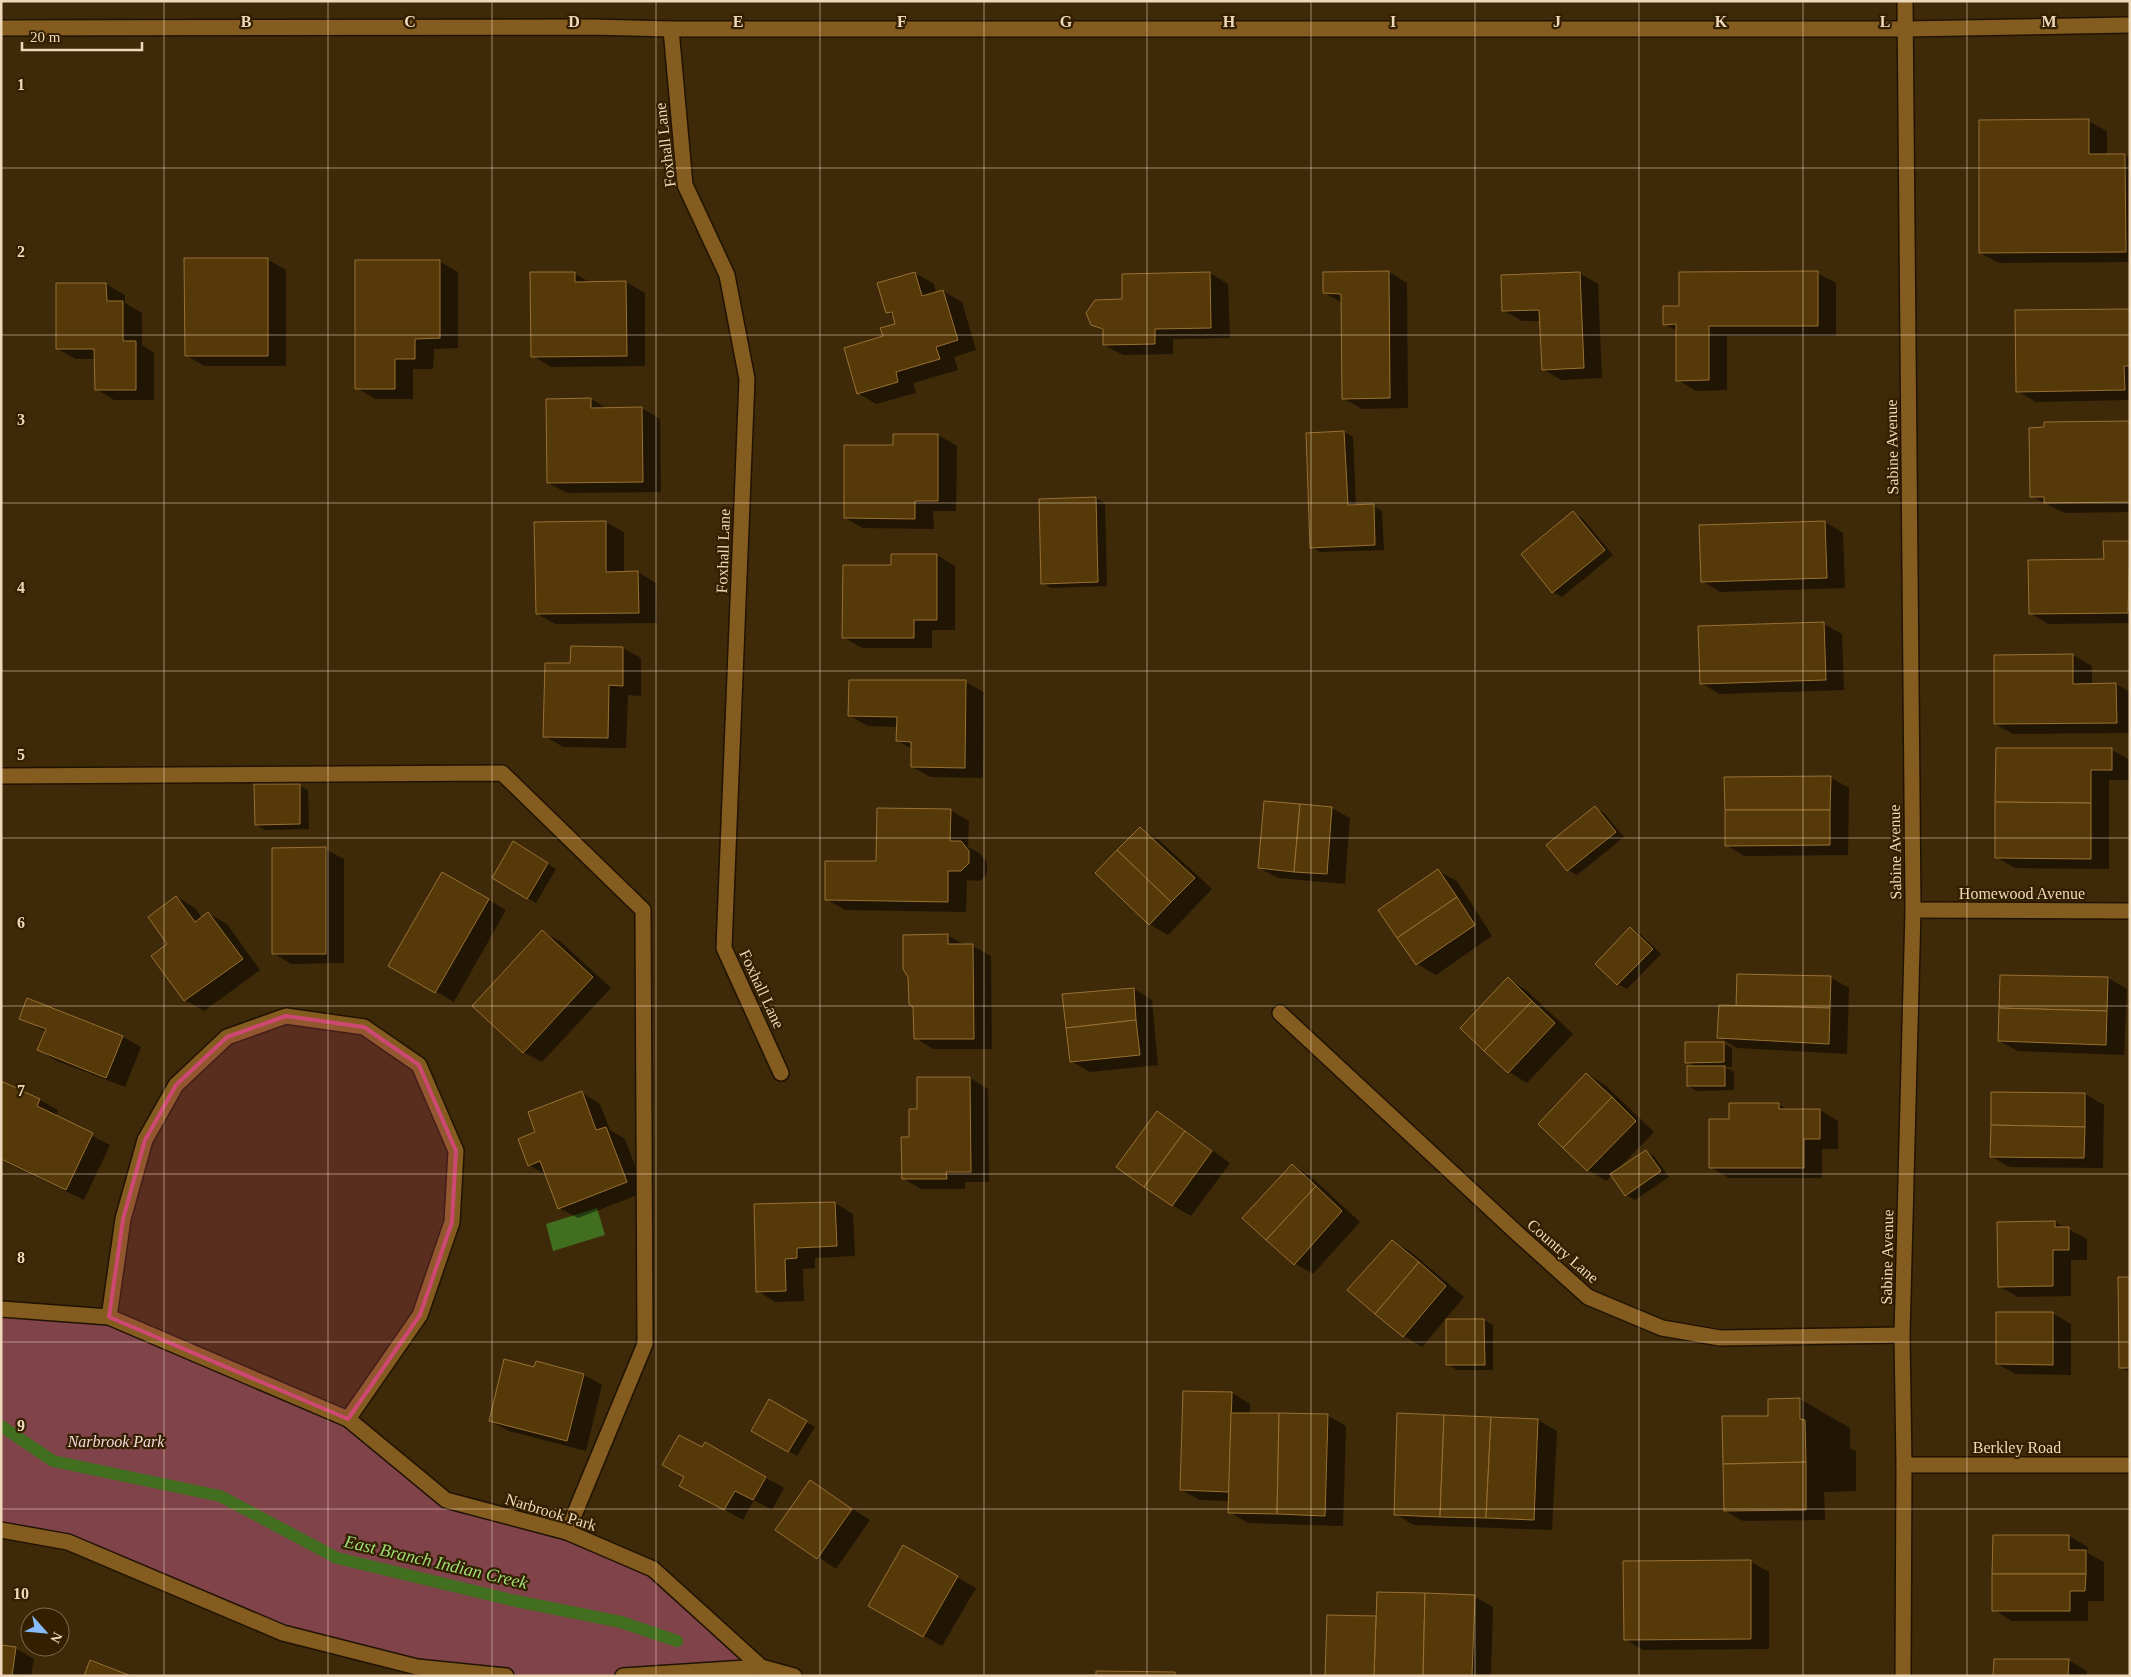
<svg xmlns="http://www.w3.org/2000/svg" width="2131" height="1677" viewBox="0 0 2131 1677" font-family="Georgia,serif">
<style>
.green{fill:#7f4349}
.water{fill:#416f1f}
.shadow{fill:#0007}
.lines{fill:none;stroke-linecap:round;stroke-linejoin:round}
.stream{stroke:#416f1f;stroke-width:12}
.building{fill:#563909;stroke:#987034}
.minor-casing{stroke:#201303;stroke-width:18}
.minor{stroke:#845c1f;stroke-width:15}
.marked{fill:#cd4873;fill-opacity:0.2;stroke:#cd4873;stroke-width:4;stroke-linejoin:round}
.grid{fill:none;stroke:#efd9bc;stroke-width:1;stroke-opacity:0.55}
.labels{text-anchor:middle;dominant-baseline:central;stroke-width:4.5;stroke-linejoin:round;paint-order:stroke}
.street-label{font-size:16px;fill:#efd9bc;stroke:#341f00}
.park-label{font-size:16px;font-style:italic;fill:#f2d7d9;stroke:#341f00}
.water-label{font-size:18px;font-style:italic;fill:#9ede76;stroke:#341f00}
.grid-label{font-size:16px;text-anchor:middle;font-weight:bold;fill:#efd9bc;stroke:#341f00;stroke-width:4.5;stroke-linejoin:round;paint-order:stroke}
</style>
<rect width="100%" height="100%" fill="#3e2909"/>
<path class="green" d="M1,1309L109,1317L348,1419L446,1500L566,1532L653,1569L761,1667L623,1676H506L417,1667L283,1633L68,1542L1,1527Z"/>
<path class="water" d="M597,1208L605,1235L553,1251L546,1224Z"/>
<g class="shadow">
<path d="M2088,121L2107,131V155H2125L2130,158V262L1999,263L1980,253Z"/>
<path d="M267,259L286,270V366H204L186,355Z"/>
<path d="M439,261L458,272V348L434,349L433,369H413V399H375L357,388Z"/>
<path d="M1389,272L1407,283L1408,408L1362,409L1343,398L1342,303L1325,293Z"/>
<path d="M574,273L591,283L626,282L645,293V366L551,367L533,356Z"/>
<path d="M915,273L934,284L936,293L943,291L962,302L976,350L954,357L958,370L913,383L916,393L876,404L858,393L884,337L897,325L894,316L887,312Z"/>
<path d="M1210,273L1228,284L1230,338L1173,339V354L1123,355L1104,345V331L1092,324L1124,301Z"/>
<path d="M1579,273L1598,284L1602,378L1561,380L1543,369L1541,321H1522L1503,310Z"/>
<path d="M1817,273L1836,283V336H1727V390L1696,391L1678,380L1677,331L1664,324L1681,307Z"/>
<path d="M106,284L125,295V303L142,313V345L154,353V400H114L96,389V359H76L57,349Z"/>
<path d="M2130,310V400L2036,402L2017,391Z"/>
<path d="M591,399L608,409L642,408L660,419L661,492L567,493L548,483Z"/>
<path d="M2130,422V512L2064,513L2031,496Z"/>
<path d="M1344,432L1353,437L1356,506L1373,505L1382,511L1384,550L1320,552L1311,547Z"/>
<path d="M894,435H938L957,446L956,511H933L934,529L863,528L845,518L894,447Z"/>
<path d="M1096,498L1105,503L1107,586L1051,588L1042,583Z"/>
<path d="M1573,512L1582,518L1613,555L1562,597L1553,592Z"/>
<path d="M605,522L624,532V573L638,572L656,583L657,623L556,624L537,614Z"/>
<path d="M1825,522L1843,533L1845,588L1720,592L1702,581Z"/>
<path d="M2130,542V623L2048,624L2030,613Z"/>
<path d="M937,555L955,566V630H932V648H862L843,637L893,566Z"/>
<path d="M1824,624L1842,634L1844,690L1720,694L1701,683Z"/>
<path d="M623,648L641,658V696L628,695L626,748L563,747L545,736L571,665Z"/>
<path d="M2073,655L2092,666V685L2116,684L2130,692V733L2013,734L1995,724V656Z"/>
<path d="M965,682L984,692L983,778L931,777L912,767V749L898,741V727L868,726L850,716Z"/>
<path d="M1997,749L2112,750L2130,760V780H2109V869L2015,868L1996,857Z"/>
<path d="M1830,777L1849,788L1848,855L1744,856L1726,845Z"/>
<path d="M299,785L308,790L309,829L265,830L256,825Z"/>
<path d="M1332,808L1350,818L1345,884L1278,878L1259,868Z"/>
<path d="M1595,808L1604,813L1624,837L1577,875L1568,870Z"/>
<path d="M950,810L969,821L968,847L979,853L987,862V874L980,881L967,880L966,912L845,910L826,899Z"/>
<path d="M1140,829L1159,840L1212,889L1168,935L1149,924Z"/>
<path d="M514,843L556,869L536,903L493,877Z"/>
<path d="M325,849L344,859V963L291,964L273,953Z"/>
<path d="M1438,871L1457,881L1492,936L1436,975L1417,964Z"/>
<path d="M443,873L506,910L454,1002L390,965Z"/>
<path d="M177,897L195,908L202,918L208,913L227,924L260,970L204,1011L185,1000L153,956L169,944Z"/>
<path d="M1631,929L1640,934L1661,954L1627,989L1618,984L1597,964Z"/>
<path d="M543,932L561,942L611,988L542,1062L523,1052Z"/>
<path d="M947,935L965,945L973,946L991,956L992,1049H933L915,1038Z"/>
<path d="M2001,976L2108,978L2127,989L2124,1055L2018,1051L1999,1041Z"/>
<path d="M1830,977L1849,988L1847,1054L1737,1048L1719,1037L1737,1008Z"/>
<path d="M1508,979L1526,990L1573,1034L1527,1083L1509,1072L1462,1028Z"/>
<path d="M1134,989L1152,1000L1158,1065L1090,1072L1071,1061Z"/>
<path d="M28,1000L123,1037L141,1047L125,1087L57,1061L39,1050L46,1032L21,1018Z"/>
<path d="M1723,1043L1732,1048V1067H1724L1734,1072V1090L1697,1091L1688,1086L1696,1067L1687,1062Z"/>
<path d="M1587,1074L1605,1085L1654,1132L1620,1167L1646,1151L1654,1156L1669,1177L1635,1200L1626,1195L1612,1175L1606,1181L1588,1170L1540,1124Z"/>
<path d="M970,1078L988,1089L989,1182H965V1189H921L903,1178L910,1138L918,1111Z"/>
<path d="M1,1082L40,1100L58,1110L56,1117L110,1145L84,1200L1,1160Z"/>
<path d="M582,1093L600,1104L610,1130L625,1139L645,1192L578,1218L559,1208L547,1176L529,1165L537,1133Z"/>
<path d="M1993,1093L2085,1094L2104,1105L2103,1168L2010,1167L1992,1157Z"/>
<path d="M1778,1104L1788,1110H1820L1838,1121V1149H1822V1178H1729L1710,1167L1730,1120Z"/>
<path d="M1157,1113L1175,1123L1230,1163L1191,1216L1172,1205L1118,1166Z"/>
<path d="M1292,1165L1310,1176L1360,1222L1313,1274L1294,1263Z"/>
<path d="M835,1203L853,1214L855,1256L815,1258V1268L803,1269L804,1301L776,1302L757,1291L755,1206Z"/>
<path d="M2055,1222L2087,1239V1260H2071V1296L2018,1297L1999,1286Z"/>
<path d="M1392,1241L1411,1252L1464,1297L1422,1347L1404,1336Z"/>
<path d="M2130,1278V1373L2121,1367Z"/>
<path d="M2052,1313L2071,1324V1375L2016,1374L1997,1364Z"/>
<path d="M1484,1320L1493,1325V1370H1457L1448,1365Z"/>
<path d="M535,1369L584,1375L602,1385L586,1451L509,1431L490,1421Z"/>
<path d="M1232,1393L1250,1404V1414L1327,1415L1346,1426L1343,1526L1248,1523L1229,1512L1230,1501L1200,1500L1181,1490Z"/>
<path d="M1800,1399L1850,1428V1448L1856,1451V1491L1824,1492L1825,1520L1743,1521L1725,1511Z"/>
<path d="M770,1401L815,1427L797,1456L752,1430Z"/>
<path d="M1398,1415L1538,1420L1557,1431L1552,1530L1414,1525L1395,1514Z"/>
<path d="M706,1444L784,1488L772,1510L754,1500L743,1520L681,1485Z"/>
<path d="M810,1482L870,1520L836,1569L777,1529Z"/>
<path d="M2069,1536L2088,1547L2087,1553L2104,1562V1601H2088V1621H2012L1994,1610Z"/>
<path d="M903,1547L976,1588L942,1646L870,1606Z"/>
<path d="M1750,1561L1769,1572V1649L1643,1650L1625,1639Z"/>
<path d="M1474,1596L1493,1607L1491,1676H1326L1328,1616L1378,1617Z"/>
<path d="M15,1648L34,1659L31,1676H1Z"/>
<path d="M2068,1660L2087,1671V1676H1995Z"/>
</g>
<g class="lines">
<path class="stream" d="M1,1426L53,1461L220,1496L337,1558L516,1601L621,1622L677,1641"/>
</g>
<g class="building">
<path d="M2089,119V154H2125L2126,252L1979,253V120Z"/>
<path d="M184,258H268V356H185Z"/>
<path d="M355,260H440V338L415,339V359H395V389H355Z"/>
<path d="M1389,271L1390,398L1342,399L1341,294L1323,293V272Z"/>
<path d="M1818,271V326H1709V380L1676,381V324L1663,325V306H1679V272Z"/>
<path d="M530,272H575V282L626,281L627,356L531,357Z"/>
<path d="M915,272L922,296L943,290L958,340L936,347L940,359L896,372L898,382L857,394L844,348L883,336L880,328L895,324L892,312L886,313L877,283Z"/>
<path d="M1210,272L1211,328L1155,329V344L1103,345V329L1091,325L1086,313L1095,300L1122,299V274Z"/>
<path d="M1580,272L1584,368L1542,370L1539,310L1502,311L1501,275Z"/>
<path d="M56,283H106L107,301H123V341H136V390H95L94,349H56Z"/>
<path d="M2130,309V366H2124L2125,390L2016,392L2015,310Z"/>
<path d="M591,398V408L642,407L643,482L547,483L546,399Z"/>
<path d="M2130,421V502L2044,503V497H2030L2029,428L2044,427V422Z"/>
<path d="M1344,431L1348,505L1374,504L1375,545L1310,548L1306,433Z"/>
<path d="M893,434H938V501H915V519L844,518V445H893Z"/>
<path d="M1096,497L1098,582L1041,584L1039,499Z"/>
<path d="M1573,511L1605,550L1552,593L1521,554Z"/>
<path d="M606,521V572L638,571L639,613L536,614L534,522Z"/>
<path d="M1825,521L1827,578L1701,582L1699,525Z"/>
<path d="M2103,541H2130L2128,613L2029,614L2028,560L2104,559Z"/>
<path d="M891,554H937V620H914V638H842L843,565H891Z"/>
<path d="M1824,622L1826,680L1700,684L1698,626Z"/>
<path d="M571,646L623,647V686L609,685L608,738L543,737L545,663H570Z"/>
<path d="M2073,654V684L2116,683L2117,723L1994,724V655Z"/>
<path d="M849,680H966L965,768L911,767V742L896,741L897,717L848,716Z"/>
<path d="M1996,748H2112V770H2091V803L1995,802Z"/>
<path d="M1831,776L1830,810H1725L1724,777Z"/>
<path d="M254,784H300V824L255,825Z"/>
<path d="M1264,801L1300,804L1294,872L1258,868Z"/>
<path d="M1995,802L2091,803V859L1995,858Z"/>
<path d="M1300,804L1332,807L1327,874L1294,872Z"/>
<path d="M1595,806L1616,832L1567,871L1546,845Z"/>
<path d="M877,808L951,809L950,841H961L969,851V863L961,871H948V902L825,900V861H876Z"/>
<path d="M1725,810H1830V845L1725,846Z"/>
<path d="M1140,827L1195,878L1171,902L1117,850Z"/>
<path d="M513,841L548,863L527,899L492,878Z"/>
<path d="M326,847V954H272V848Z"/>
<path d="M1117,850L1171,902L1149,925L1095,873Z"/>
<path d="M1438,869L1457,897L1397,938L1378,910Z"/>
<path d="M442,872L489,899L435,993L388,966Z"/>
<path d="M176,896L195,922L208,912L243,959L184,1001L151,956L167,944L148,917Z"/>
<path d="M1457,897L1475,925L1416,965L1397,938Z"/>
<path d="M1630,927L1653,949L1617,985L1595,964Z"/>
<path d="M542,930L593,977L523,1053L472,1006Z"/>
<path d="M948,934V944H973L974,1039H914L913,1007L909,1004L908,977L903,969V935Z"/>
<path d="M1737,974L1831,976L1830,1008L1736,1006Z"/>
<path d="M2000,975L2108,977L2107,1011L1999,1008Z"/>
<path d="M1508,977L1532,1001L1484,1051L1460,1028Z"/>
<path d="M1134,988L1136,1020L1066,1028L1062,994Z"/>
<path d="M27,998L123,1036L106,1078L37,1050L46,1029L19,1019Z"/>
<path d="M1532,1001L1555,1023L1508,1073L1484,1051Z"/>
<path d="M1719,1005L1830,1008L1829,1044L1717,1038Z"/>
<path d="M1999,1008L2107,1011L2106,1045L1998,1041Z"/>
<path d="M1136,1020L1140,1055L1070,1062L1066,1028Z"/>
<path d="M1685,1042H1724V1062L1685,1063Z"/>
<rect x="1687" y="1066" width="38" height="20"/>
<path d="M1586,1073L1612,1097L1563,1148L1538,1124Z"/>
<path d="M917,1077H970L971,1172H946L947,1179H902L901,1137H909V1109H917Z"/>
<path d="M1,1081L40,1099L37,1106L93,1133L66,1190L1,1159Z"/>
<path d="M582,1091L596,1130L606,1127L627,1182L558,1209L540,1161L528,1166L518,1139L535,1132L528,1112Z"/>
<path d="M1991,1092L2085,1093V1127L1991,1125Z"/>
<path d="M1612,1097L1636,1121L1587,1171L1563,1148Z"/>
<path d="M1729,1103H1779V1109H1820V1139H1804V1168H1709V1119H1729Z"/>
<path d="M1157,1111L1185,1131L1144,1187L1116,1167Z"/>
<path d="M1991,1125L2085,1127L2084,1158L1990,1157Z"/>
<path d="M1185,1131L1212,1151L1172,1206L1144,1187Z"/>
<path d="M1646,1150L1661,1171L1625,1196L1610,1174Z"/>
<path d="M1292,1164L1316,1186L1266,1240L1242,1218Z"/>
<path d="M1316,1186L1342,1211L1294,1265L1266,1240Z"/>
<path d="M835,1202L837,1246L797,1248V1258L785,1259L786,1291L756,1292L754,1204Z"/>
<path d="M2055,1221V1227H2069V1250H2053V1286L1998,1287L1997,1222Z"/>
<path d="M1392,1240L1419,1262L1375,1314L1347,1290Z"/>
<path d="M1419,1262L1446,1286L1403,1337L1375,1314Z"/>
<path d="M2118,1277H2130V1368H2119Z"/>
<path d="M1996,1312H2053V1365L1996,1364Z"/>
<path d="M1446,1319H1484L1485,1365H1446Z"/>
<path d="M504,1359L534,1367L536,1361L584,1374L567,1441L489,1421Z"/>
<path d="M1183,1391L1232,1392L1229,1492L1180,1490Z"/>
<path d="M1800,1398V1419L1805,1420L1806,1462L1723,1464L1722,1416H1768V1399Z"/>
<path d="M769,1399L807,1421L788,1452L751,1431Z"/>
<path d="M1231,1413H1279L1277,1514L1228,1513Z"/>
<path d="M1279,1413L1328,1414L1325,1516L1277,1514Z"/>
<path d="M1397,1413L1444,1415L1440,1517L1394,1515Z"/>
<path d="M1444,1415L1491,1417L1486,1518L1440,1517Z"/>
<path d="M1491,1417L1538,1419L1534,1520L1486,1518Z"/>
<path d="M679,1435L702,1447L705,1442L766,1477L753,1500L735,1491L724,1510L679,1486L684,1477L662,1465Z"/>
<path d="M1806,1462V1510L1724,1511L1723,1464Z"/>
<path d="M810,1480L852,1509L817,1559L775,1530Z"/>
<path d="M1993,1535H2069V1550H2086V1574H1992Z"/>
<path d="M903,1545L958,1576L923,1637L868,1606Z"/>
<path d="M1751,1560V1639L1624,1640L1623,1561Z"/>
<path d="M1992,1574H2086L2085,1591H2070V1611H1992Z"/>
<path d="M1377,1592L1425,1593L1423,1676H1374Z"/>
<path d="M1425,1593L1475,1595L1472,1676H1423Z"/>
<path d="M1327,1615L1376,1616L1374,1676H1325Z"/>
<path d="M1,1645L16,1647L12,1676H1Z"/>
<path d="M1994,1659H2069L2068,1676H1993Z"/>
<path d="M90,1660L131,1676H84Z"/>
<path d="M1096,1671L1175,1672V1676H1081L1096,1675Z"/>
</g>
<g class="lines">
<defs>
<g id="minor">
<path d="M1,28L591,27L671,29H1905L2130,25"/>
<path d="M671,29L685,185L727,275L747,379L724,948L781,1073"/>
<path d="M1,776L502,773L643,910L645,1344L567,1532"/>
<path d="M1913,910L2130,911"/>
<path d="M1280,1013L1519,1235L1588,1297L1662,1328L1720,1338L1902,1335"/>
<path d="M1,1309L109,1317L348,1419L446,1500L567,1532L653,1569L761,1667"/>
<path d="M109,1317L123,1219L145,1140L176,1085L227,1037L286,1016L364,1027L419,1065L456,1151L452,1222L420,1315L348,1419"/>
<path d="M1904,1465H2130"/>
<path d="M1,1530L68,1542L283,1633L417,1667L506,1676"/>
<path d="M623,1676L761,1667L794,1676"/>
<path d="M1903,1676L1904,1465L1902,1335L1913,910L1905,1"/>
</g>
</defs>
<use href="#minor" class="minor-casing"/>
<use href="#minor" class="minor"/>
</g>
<path class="marked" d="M286,1016L364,1027L419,1065L456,1151L452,1222L420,1315L348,1419L109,1317L123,1219L145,1140L176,1085L227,1037Z"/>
<path class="grid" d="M164,1V1676M328,1V1676M492,1V1676M656,1V1676M820,1V1676M984,1V1676M1147,1V1676M1311,1V1676M1475,1V1676M1639,1V1676M1803,1V1676M1967,1V1676M1,168H2130M1,335H2130M1,503H2130M1,671H2130M1,838H2130M1,1006H2130M1,1174H2130M1,1342H2130M1,1509H2130"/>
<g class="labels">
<g class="street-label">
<text transform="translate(665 145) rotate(-97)">Foxhall Lane</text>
<text transform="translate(1892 447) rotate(-91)">Sabine Avenue</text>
<text transform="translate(723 551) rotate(-88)">Foxhall Lane</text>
<text transform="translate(1895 852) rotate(-91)">Sabine Avenue</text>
<text x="2022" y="893">Homewood Avenue</text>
<text transform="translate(762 989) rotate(65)">Foxhall Lane</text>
<text transform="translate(1563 1251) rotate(41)">Country Lane</text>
<text transform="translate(1887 1257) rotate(-89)">Sabine Avenue</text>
<text x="2017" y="1447">Berkley Road</text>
<text transform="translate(551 1512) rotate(17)">Narbrook Park</text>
</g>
<g class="park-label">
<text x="116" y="1441">Narbrook Park</text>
</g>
<g class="water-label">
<text transform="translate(436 1562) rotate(13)">East Branch Indian Creek</text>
</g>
</g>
<g class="grid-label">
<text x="246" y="27">B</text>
<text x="410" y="27">C</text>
<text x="574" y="27">D</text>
<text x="738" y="27">E</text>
<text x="902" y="27">F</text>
<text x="1066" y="27">G</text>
<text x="1229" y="27">H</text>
<text x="1393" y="27">I</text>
<text x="1557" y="27">J</text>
<text x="1721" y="27">K</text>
<text x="1885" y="27">L</text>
<text x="2049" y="27">M</text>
<text x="21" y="90">1</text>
<text x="21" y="257">2</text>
<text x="21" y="425">3</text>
<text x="21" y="593">4</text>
<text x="21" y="760">5</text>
<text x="21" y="928">6</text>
<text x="21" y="1096">7</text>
<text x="21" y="1263">8</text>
<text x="21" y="1431">9</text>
<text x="21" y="1599">10</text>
</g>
<rect width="2131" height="1677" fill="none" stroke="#efd9bc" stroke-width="5"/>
<g transform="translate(45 1632) rotate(117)"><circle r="24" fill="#341f00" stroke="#7f694b"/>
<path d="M0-4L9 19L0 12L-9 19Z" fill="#87bbfb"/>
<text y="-8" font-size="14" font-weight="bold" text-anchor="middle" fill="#efd9bc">N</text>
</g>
<path d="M22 42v8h120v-8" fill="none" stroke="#efd9bc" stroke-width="2.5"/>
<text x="30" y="42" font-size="15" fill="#efd9bc" stroke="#341f00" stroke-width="4" paint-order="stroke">20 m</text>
</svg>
